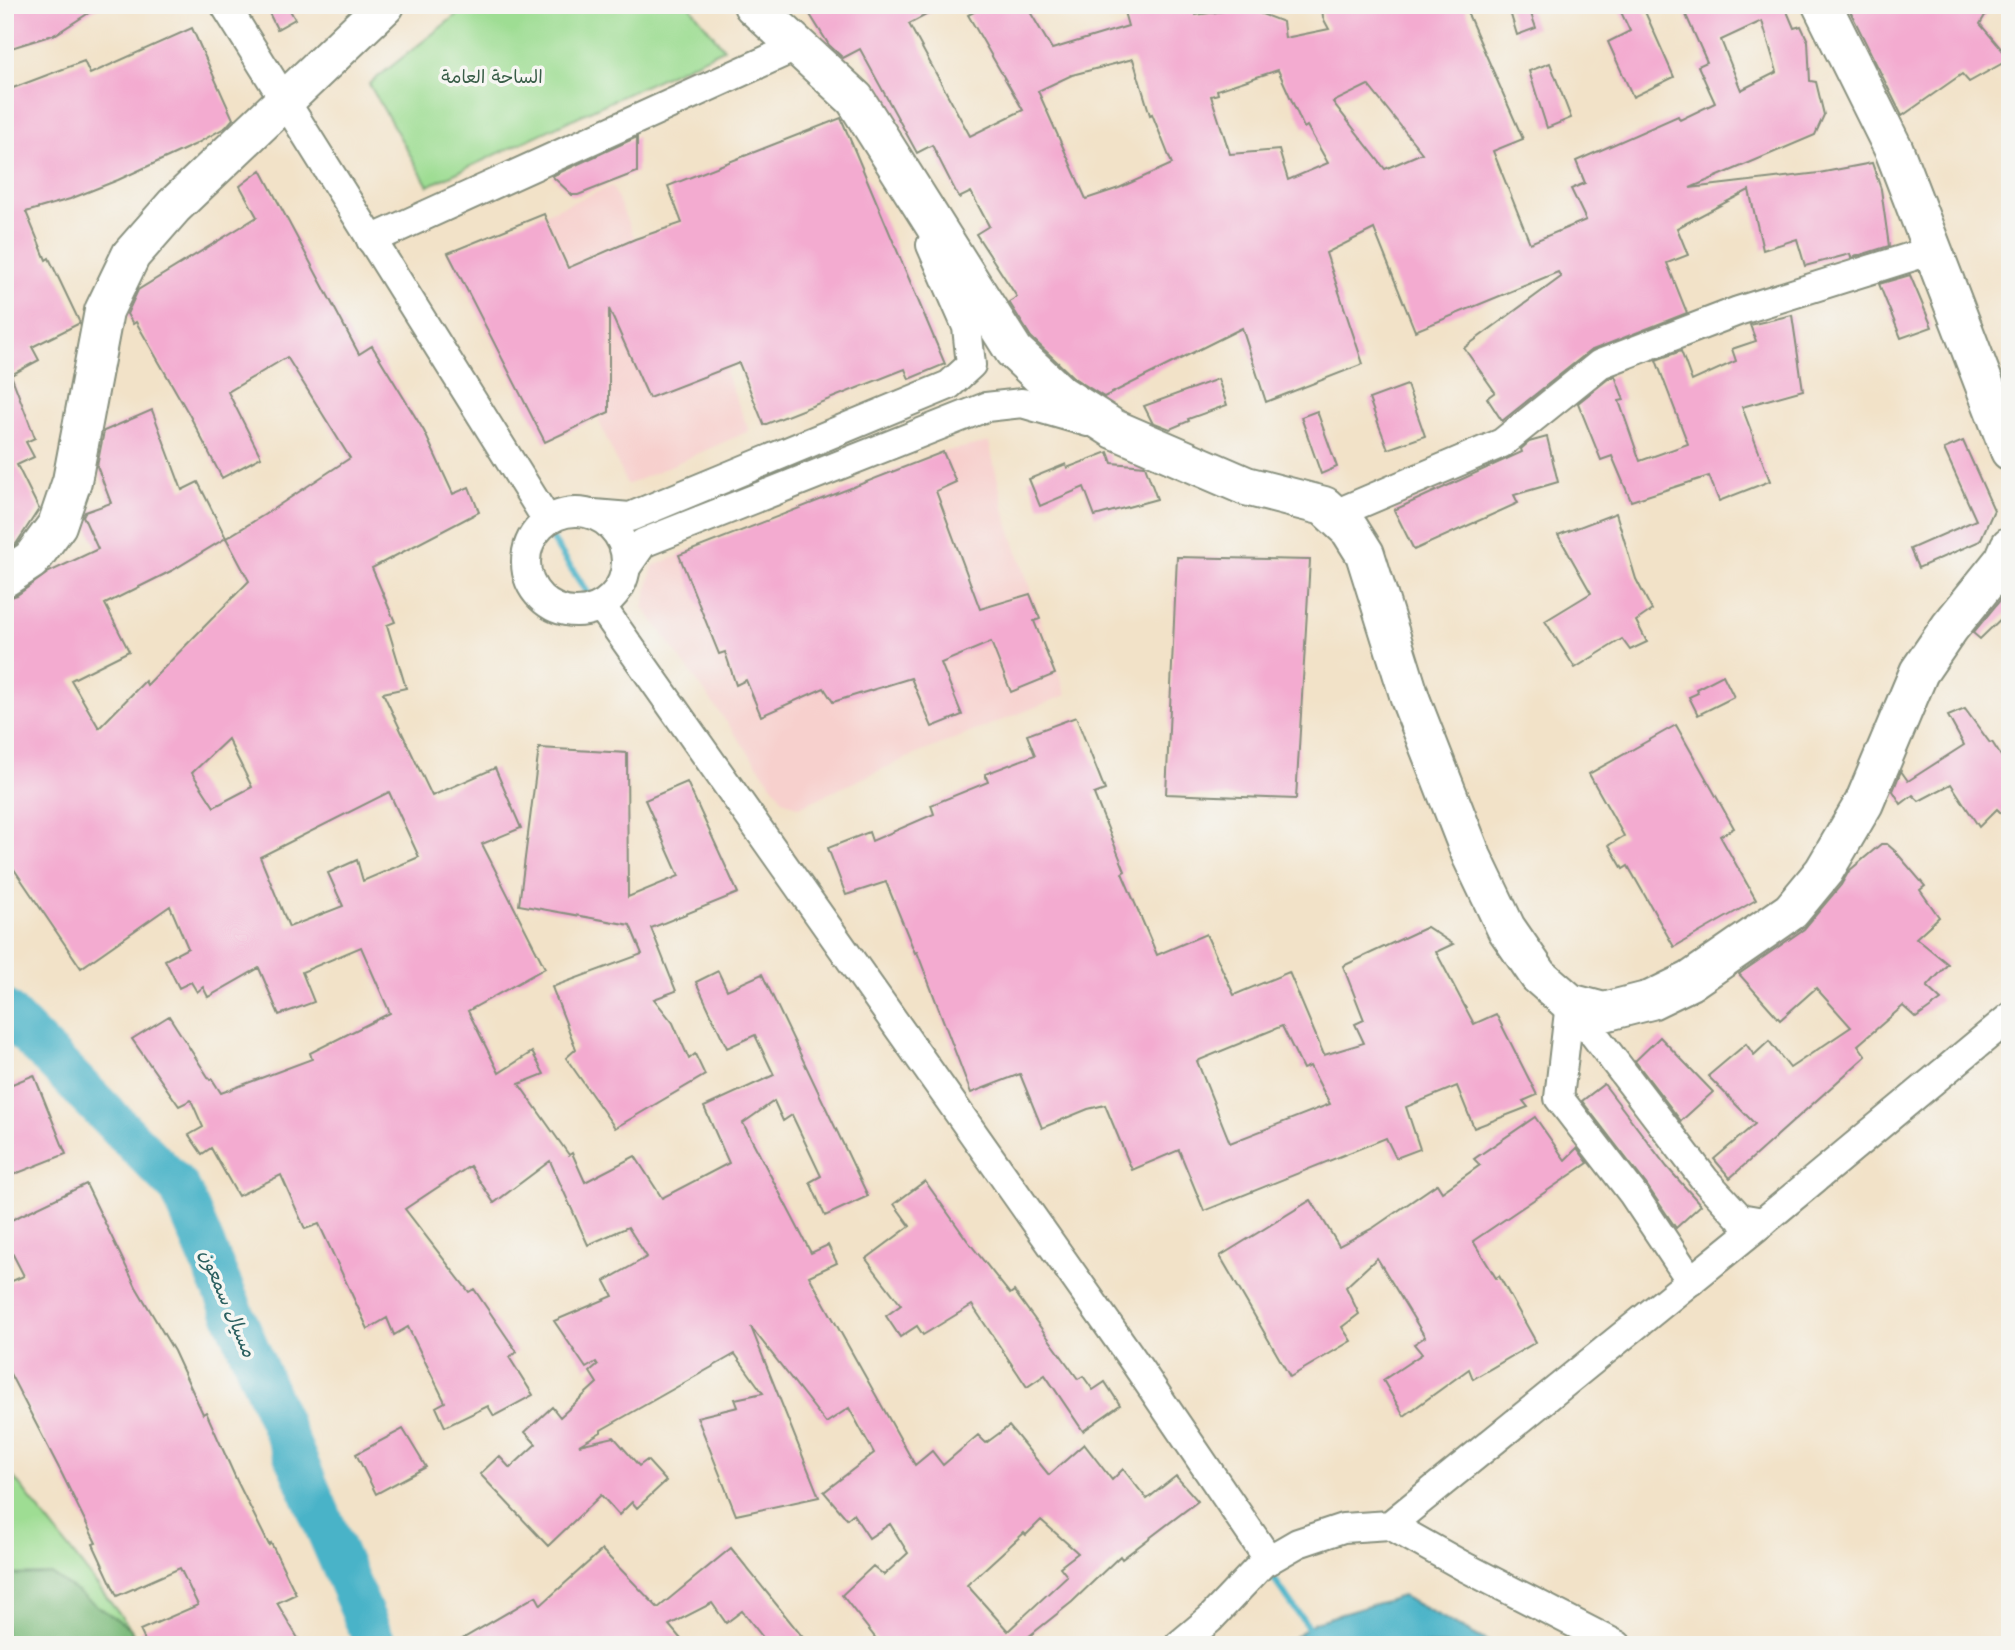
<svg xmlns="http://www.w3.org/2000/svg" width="2015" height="1650" viewBox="0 0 2015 1650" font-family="'Shantell Sans','Playpen Sans Arabic',sans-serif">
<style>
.built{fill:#f7d0cd}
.green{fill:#9edd93;stroke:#5e8d64;stroke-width:2}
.forest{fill:#7ebc7d;stroke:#4e7c58;stroke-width:2}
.water{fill:#4ab3c8;stroke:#34787e;stroke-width:2}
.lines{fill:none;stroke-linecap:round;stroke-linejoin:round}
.stream{stroke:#4ab3c8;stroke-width:7}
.river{stroke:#4ab3c8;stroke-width:42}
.building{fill:#f3abd0;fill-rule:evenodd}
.minor-casing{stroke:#88907e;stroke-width:32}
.secondary-casing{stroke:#88907e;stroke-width:42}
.minor{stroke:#fff;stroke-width:28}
.secondary{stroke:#fff;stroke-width:38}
.labels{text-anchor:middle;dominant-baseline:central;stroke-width:7;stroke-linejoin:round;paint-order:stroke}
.park-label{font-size:18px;fill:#385d47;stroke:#f6f6f2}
.water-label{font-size:19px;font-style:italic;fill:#2c6060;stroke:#f6f6f2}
</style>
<rect width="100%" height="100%" fill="#f6f6f2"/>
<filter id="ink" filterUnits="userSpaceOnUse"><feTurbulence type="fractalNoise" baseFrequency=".0143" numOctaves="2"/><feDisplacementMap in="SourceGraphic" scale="14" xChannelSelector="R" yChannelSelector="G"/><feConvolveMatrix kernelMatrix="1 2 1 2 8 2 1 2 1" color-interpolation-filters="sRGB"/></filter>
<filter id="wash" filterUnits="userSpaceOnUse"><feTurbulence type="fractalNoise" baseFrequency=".00686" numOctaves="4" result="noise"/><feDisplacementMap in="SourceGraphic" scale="28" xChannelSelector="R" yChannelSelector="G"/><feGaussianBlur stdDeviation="1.57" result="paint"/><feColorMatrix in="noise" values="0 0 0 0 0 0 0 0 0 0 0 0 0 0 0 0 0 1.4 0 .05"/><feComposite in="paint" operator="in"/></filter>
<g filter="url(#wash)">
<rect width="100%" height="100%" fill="#f2e2c8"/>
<g class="built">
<path d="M612,186L635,239L682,223L739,363L725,371L749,431L627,485L598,419L609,412V360L544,214Z"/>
<path d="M989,442L1007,520L1066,695L914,755L799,807L783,800L643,607L653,566L943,452Z"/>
</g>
<g class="green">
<path d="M469,5H689L724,49L428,186L369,84Z"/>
<path d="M5,1466L131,1629L137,1645H5Z"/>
</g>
<path class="forest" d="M51,1574L131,1629L135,1645H5V1575Z"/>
<path class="water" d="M1402,1596L1494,1645H1284L1315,1622Z"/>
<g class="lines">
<g class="stream">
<path d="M544,527L595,604"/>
<path d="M1266,1568L1308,1627"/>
</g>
<path class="river" d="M5,1011L180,1189L376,1645"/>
</g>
<g id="blocks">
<g class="building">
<path d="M5,5H101L56,34L5,50Z"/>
<path d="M265,5H287L295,19L277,29Z"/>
<path d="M804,5H945L909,24L970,136L1023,110L968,15L987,5H1026L1052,49L1128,26L1122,5H1193L1196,15L1246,8L1283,22L1285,38L1329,29L1323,18L1322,5H1464L1523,139L1493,151L1530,243L1586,220L1571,189L1585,183L1576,161L1678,116L1680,120L1715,103L1698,66L1707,62L1685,13L1703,5H1794L1786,9L1794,28L1801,26L1808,41L1810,81L1816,82L1824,115L1815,135L1690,188L1819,173L1872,163L1881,189L1889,246L1854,257L1851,258L1850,254L1805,266L1797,239L1763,250L1749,190L1677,228L1688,255L1667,263L1687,313L1590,351L1502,421L1487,398L1495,392L1464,348L1561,277L1558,272L1415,331L1374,229L1326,253L1363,364L1266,402L1242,328L1104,397L1074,378L1031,337L1009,302L1017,297L976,234L989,226L971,192L959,198L932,145L917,153L860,49L843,58L829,45ZM1762,21L1777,72L1741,90L1721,40ZM1133,59L1150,115L1152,114L1172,164L1119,188L1086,199L1038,91L1072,75ZM1278,70L1304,128L1307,126L1328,163L1288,180L1279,150L1230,154L1211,96L1218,94L1217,90ZM1368,85L1422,153L1385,169L1333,102Z"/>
<path d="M1508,5H1528L1536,28L1517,35Z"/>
<path d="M1631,5H1642L1674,77L1633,97L1608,42L1630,31L1620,10Z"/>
<path d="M1847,5H1991L1980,24L2010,59L1969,82L1962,74L1902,116Z"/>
<path d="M192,28L233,119L226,127L194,145L118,180L70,199L26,212L46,260L49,258L80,323L32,347L39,360L11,375L35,438L26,442L34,457L17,465L39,509L16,544L5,551V91L84,61L90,74Z"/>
<path d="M1550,63L1571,118L1547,128L1529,71Z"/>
<path d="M841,118L945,364L909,379L905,369L764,425L739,363L649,398L609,309V412L545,442L448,253L544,214L568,268L635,239L682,223L668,186Z"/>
<path d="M637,137V172L578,195H572L552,176Z"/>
<path d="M261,170L359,354L372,346L424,431L453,494L469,487L479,512L372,568L395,622L387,625L406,688L383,693L432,796L495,768L521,828L482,844L545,968L468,1011L499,1073L532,1052L544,1074L519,1084L569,1155L572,1153L585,1182L635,1156L662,1198L729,1163L704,1107L774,1075L755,1035L727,1048L696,982L718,971L727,990L762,974L868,1196L825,1216L810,1182L821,1176L792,1115L783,1121L774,1101L743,1123L811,1253L828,1245L837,1263L809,1276L915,1465L932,1451L943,1465L978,1435L986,1443L1009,1426L1049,1475L1084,1444L1112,1480L1123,1469L1147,1499L1176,1476L1198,1501L1122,1559L1120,1556L1072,1602L1018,1645H881L842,1595L873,1566L884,1575L908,1553L890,1524L869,1538L853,1514L847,1519L824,1492L874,1453L849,1408L826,1423L751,1327L819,1497L736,1515L697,1417L738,1407L735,1399L763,1393L735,1354L601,1430V1432L579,1445L614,1437L639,1466L647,1460L666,1481L637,1508L632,1502L619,1515L601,1495L548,1546L480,1474L499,1456L510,1468L536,1444L525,1432L552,1407L560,1417L597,1383L590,1372L598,1365L596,1362L586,1368L554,1321L613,1296L605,1281L647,1257L628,1227L588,1245L550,1161L494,1203L470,1166L405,1209L469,1292L474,1289L517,1352L509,1357L533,1395L494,1416L488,1406L445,1427L436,1407L445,1402L408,1327L394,1335L387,1318L368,1329L319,1224L305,1229L281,1175L238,1196L211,1148L202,1154L189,1135L203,1127L191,1100L179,1106L132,1039L169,1016L210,1080L212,1079L221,1093L312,1059L310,1053L390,1013L361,947L302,972L314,1002L279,1015L259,968L208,997L203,987L197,992L191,982L179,988L165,960L188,948L170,906L81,968L5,856V599L17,595L49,572L98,549L83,516L85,512L111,503L97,466L104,431L152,410L182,490L198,482L226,538L264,515L350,458L287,357L228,392L261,457L222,478L190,416L136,322L133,324L127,314L138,290L257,217L240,186ZM226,538L249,581L147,685L145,681L99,728L71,680L129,651L105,604L173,570ZM228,739L252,787L214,807L192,773ZM389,792L419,857L363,881L357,860L328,873L343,906L289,927L260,857ZM1041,1520L1078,1553L1060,1567L1067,1576L1008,1631L967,1585L1024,1533L1026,1535Z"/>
<path d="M1910,275L1932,327L1901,338L1879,284Z"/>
<path d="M1792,315L1803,390L1742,407L1770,481L1719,501L1709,476L1631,501L1612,456L1601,460L1578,403L1608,379L1615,376L1624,400L1619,401L1640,461L1688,444L1656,360L1681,351L1692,381L1736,361L1732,349L1756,341L1750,325Z"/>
<path d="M1218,379L1227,405L1188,419L1189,421L1170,429L1152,422L1144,406Z"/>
<path d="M1407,385L1425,436L1388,449L1369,399Z"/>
<path d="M1317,411L1337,467L1321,474L1301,417Z"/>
<path d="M1547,437L1558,482L1514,495L1518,503L1414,550L1394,510L1522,452L1521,449L1529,442Z"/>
<path d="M1963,441L1994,510L1980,541L1918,568L1910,549L1976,520L1944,449Z"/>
<path d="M943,452L956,482L936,491L980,609L1030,594L1040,619L1034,621L1055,674L1011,692L991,642L941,663L962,715L932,727L911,678L833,702L824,688L761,716L746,680L736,685L725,652L719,654L679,555Z"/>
<path d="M1108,452L1112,463L1145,466L1157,499L1095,516L1084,487L1040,506L1029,479L1066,464L1067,468Z"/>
<path d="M1616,513L1636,579L1652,610L1636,621L1647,642L1630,650L1622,639L1575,668L1545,621L1591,593L1558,535Z"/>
<path d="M1177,557L1310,560L1296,799L1166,794Z"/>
<path d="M2010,588V610L1980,639L1973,633Z"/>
<path d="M1723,675L1734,697L1698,715L1689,697L1698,693L1696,689Z"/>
<path d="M1965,709L1990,743L1992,742L2010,770V822L1997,809L1979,827L1951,784L1919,801L1913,795L1901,804L1893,791L1901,771L1908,781L1964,745L1948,716Z"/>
<path d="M1076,717L1105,790L1094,794L1125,871L1122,873L1157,955L1206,934L1234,995L1289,972L1324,1055L1364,1043L1355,1024L1364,1020L1343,966L1427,927L1453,944L1436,952L1474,1024L1496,1014L1537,1095L1523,1101L1528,1107L1474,1128L1457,1086L1406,1107L1420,1149L1396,1158L1386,1138L1204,1211L1179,1150L1132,1170L1105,1105L1088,1109L1042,1128L1020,1074L971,1093L917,952L915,953L886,882L846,895L828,848L869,832L872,841L934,814L931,805L988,782L985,774L1035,755L1027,735ZM1282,1026L1303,1069L1310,1066L1330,1104L1230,1143L1197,1061Z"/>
<path d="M1676,725L1734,828L1720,836L1756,900L1674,947L1628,866L1623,869L1609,845L1624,836L1589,774Z"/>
<path d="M539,748L627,753L628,897L679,876L645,800L687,782L738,893L651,928L676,991L654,999L673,1023L689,1059L695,1054L705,1075L615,1128L566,1058L576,1049L552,987L642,954L630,925L519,905Z"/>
<path d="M1881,844H1887L1896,852L1925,886L1920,890L1939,917L1916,938L1948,964L1927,987L1941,1000L1916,1018L1903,1006L1858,1045L1866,1056L1730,1178L1714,1159L1755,1124L1708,1076L1746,1044L1754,1055L1769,1041L1790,1068L1851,1027L1816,988L1780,1020L1739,974L1804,929L1841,885L1849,871Z"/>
<path d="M1660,1037L1713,1092L1681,1121L1635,1061Z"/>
<path d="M34,1075L66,1154L5,1178V1087Z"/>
<path d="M1604,1084L1667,1167L1701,1205L1676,1228L1646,1184L1582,1101Z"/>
<path d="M1535,1117L1565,1160L1577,1148L1588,1163L1473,1241L1496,1278L1499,1276L1536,1342L1473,1379L1469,1369L1404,1416L1383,1380L1422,1354L1414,1344L1425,1337L1377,1258L1346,1287L1359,1314L1342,1327L1351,1341L1290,1377L1220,1256L1311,1200L1339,1246L1373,1228L1437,1184L1442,1192L1480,1165L1474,1159Z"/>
<path d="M925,1181L967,1240L1010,1294L1014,1291L1078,1379L1083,1376L1093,1390L1105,1382L1120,1405L1083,1431L1045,1375L1027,1387L972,1305L923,1335L917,1326L900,1337L886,1316L901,1305L866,1259L910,1226L894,1204Z"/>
<path d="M86,1184L136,1287L174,1351L203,1414L206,1412L237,1481L269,1545L271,1543L296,1594L277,1603L302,1645H147L140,1630L198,1605L180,1568L117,1596L93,1544L96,1543L60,1470L5,1364V1284L24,1276L5,1239V1223Z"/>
<path d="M403,1429L426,1467L376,1494L356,1454Z"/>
<path d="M731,1548L809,1645H769L742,1611L726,1623L712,1603L669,1625L686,1645H452L536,1596L541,1605L602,1550L658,1608Z"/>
</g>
</g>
</g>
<g filter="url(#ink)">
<use href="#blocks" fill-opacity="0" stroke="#88907e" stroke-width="2"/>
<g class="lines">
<defs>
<g id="minor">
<path d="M225,5L547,520"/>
<path d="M371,240L798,46"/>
<circle cx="576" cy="562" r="50"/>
<path d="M594,514L630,517L949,385L971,365L967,327L931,245"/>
<path d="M1333,515L1502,443L1600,364L1738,311L1933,250"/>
<path d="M627,566L643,543L986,407L1022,403L1088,422"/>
<path d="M601,606L1133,1360L1269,1560"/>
<path d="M1570,1003L1559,1098L1633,1194L1691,1281"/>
<path d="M1570,1003L1705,1180L1740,1218L1763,1222"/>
<path d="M1390,1525L1465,1567L1617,1645"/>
<path d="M1179,1645L1210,1619L1263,1563L1298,1543L1343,1528L1390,1525L1763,1222L2010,1017"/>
</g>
<g id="secondary">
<path d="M753,5L855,99L1014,351L1061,395L1114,429L1246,486L1324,506L1350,530L1365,554L1411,701L1472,857L1506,928L1539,976L1570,1003L1604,1012L1651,1000L1690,981L1791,911L1824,871L1864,803L1919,672L1950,627L2004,560L2010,546"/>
<path d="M1822,5L1894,150L2010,451"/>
<path d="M5,577L31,560L57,525L72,481L104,311L131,255L174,206L385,5"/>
</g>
</defs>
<use href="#minor" class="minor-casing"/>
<use href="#secondary" class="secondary-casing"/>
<use href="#minor" class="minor"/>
<use href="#secondary" class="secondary"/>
</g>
</g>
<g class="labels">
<g class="park-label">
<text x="492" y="77">الساحة العامة</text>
</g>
<g class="water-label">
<text transform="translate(228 1303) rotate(67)">مسيال سمعون</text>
</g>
</g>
<rect width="2015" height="1650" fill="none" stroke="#f6f6f2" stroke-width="28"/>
</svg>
